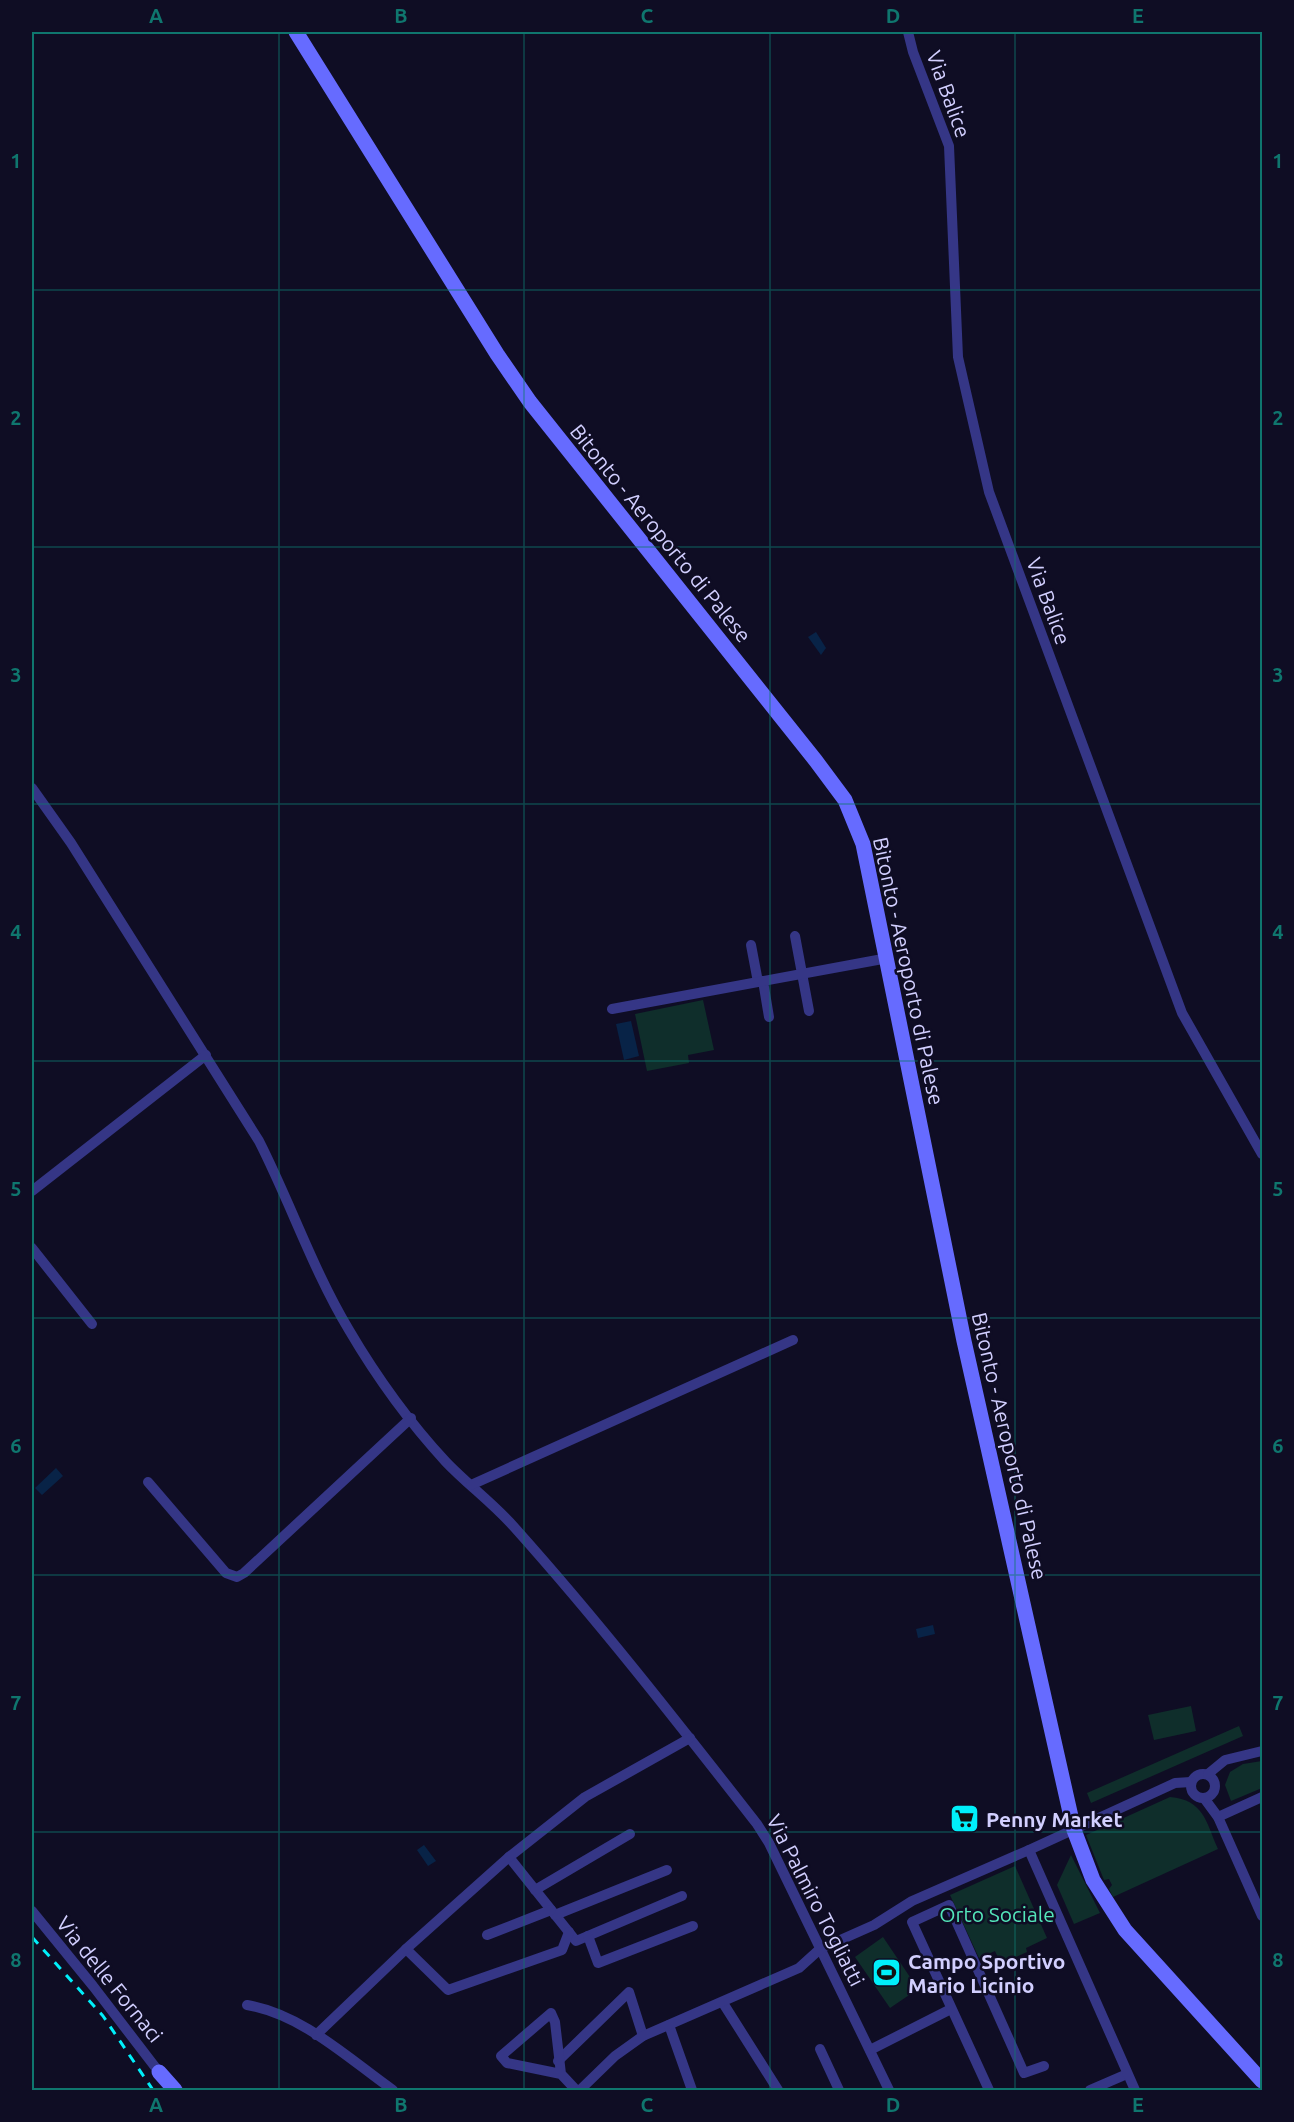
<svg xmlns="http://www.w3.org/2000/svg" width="1294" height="2122" viewBox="0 0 1294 2122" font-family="Ubuntu,sans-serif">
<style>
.green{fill:#0f2e2b}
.water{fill:#082347}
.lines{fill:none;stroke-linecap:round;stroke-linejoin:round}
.street{stroke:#353686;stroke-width:10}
.secondary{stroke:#666bff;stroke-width:15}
.rail{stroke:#00effa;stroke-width:3;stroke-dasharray:9 8;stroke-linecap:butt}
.grid{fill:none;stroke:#0f766e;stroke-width:1.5;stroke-opacity:0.55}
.labels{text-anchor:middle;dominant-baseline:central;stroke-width:5;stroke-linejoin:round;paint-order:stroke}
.street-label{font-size:21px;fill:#d2cfff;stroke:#0f0d24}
.poi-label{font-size:21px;font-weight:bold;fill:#d2cfff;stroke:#0f0d24;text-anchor:start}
.park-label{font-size:21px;fill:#54e6ba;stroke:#0f0d24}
.neatline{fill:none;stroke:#0f766e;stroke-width:2}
.grid-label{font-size:20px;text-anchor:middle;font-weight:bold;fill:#0f766e}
</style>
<rect width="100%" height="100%" fill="#0f0d24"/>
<g class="green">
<path d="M703,1000L714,1050L688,1055L689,1063L647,1071L635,1014Z"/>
<path d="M1191,1706L1196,1731L1154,1740L1148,1715Z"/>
<path d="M1239,1726L1243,1736L1091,1803L1087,1793Z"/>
<path d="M1262,1761V1788L1231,1801L1225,1785L1230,1772L1243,1764Z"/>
<path d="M1170,1797C1204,1800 1206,1822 1218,1849L1113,1897L1109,1889L1112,1885L1109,1879L1104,1880L1086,1835Z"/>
<path d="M1071,1855L1100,1913L1074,1924L1057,1885Z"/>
<path d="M1015,1866L1047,1938L1026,1948L1027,1952L1001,1964L995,1951L979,1958L950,1895Z"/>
<path d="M883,1937L918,1989L890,2008L855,1957Z"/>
</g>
<g class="water">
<path d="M816,632L826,648L821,655L808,637Z"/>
<path d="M631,1021L639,1056L624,1060L616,1024Z"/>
<path d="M56,1468L63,1476L42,1495L35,1488Z"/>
<path d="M933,1625L935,1634L918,1638L916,1629Z"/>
<path d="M424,1845L436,1861L428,1866L417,1850Z"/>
</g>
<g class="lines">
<g class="street">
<path d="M908,32L913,52L949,146L958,357L989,492L1182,1013L1262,1154"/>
<path d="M32,788L71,843L259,1141C291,1204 313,1270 349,1330C376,1376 410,1423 446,1462C468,1485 494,1504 515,1528C600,1623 678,1723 757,1824L769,1843L889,2090"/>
<path d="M795,936L809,1011"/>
<path d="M751,945L758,982"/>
<path d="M763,981L769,1017"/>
<path d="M612,1009L888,958"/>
<path d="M32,1191L206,1055"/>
<path d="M32,1248L92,1324"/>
<path d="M148,1482L226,1573L237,1577L244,1573L411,1418"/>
<path d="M471,1485L793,1340"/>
<circle cx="1203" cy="1786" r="12"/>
<path d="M1208,1774L1225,1760L1262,1751"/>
<path d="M1204,1798L1218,1817L1262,1916"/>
<path d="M1218,1817L1262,1797"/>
<path d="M509,1857L576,1941L682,1896"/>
<path d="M535,1890L630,1834"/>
<path d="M32,1911L93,1986L159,2072"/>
<path d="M555,1915L667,1870"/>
<path d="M487,1935L551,1910"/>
<path d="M588,1936L598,1963L693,1926"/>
<path d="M406,1949L448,1990L562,1950L569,1932"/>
<path d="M723,2003L778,2090"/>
<path d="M247,2005C302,2014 349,2059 393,2090"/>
<path d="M669,2025L692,2090"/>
<path d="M316,2035L406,1949L509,1857L585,1797L690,1738"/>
<path d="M820,2049L839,2090"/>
<path d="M870,2050L951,2009"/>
<path d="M558,2061L629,1992L643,2036"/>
<path d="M561,2074L507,2063L501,2056L551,2013L555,2022L561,2074L576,2090"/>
<path d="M580,2090L615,2056L643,2036L799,1968L820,1949L874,1925L912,1901L1029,1850"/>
<path d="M989,2090L912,1922L949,1905L1024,2073L1044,2066"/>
<path d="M1090,2090L1127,2074"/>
<path d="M1135,2090L1029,1850L1162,1789L1175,1783L1191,1782"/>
</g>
<g class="secondary">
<path d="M296,32L497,354L530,402L816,761L845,800L863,844L964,1341L1074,1830L1093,1880L1125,1930L1262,2081"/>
<path d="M159,2072L175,2090"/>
</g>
<path class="rail" d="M32,1937L103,2016L153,2090"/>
</g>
<path class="grid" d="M279,32V2090M524,32V2090M770,32V2090M1015,32V2090M32,290H1262M32,547H1262M32,804H1262M32,1061H1262M32,1318H1262M32,1575H1262M32,1832H1262"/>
<defs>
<symbol id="supermarket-square" viewBox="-11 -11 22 22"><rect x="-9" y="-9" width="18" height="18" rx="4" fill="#00effa" stroke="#0f0d24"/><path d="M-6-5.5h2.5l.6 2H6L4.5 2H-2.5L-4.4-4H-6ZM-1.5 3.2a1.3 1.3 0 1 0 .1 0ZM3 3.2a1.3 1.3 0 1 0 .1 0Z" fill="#111"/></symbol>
<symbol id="stadium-square" viewBox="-11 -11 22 22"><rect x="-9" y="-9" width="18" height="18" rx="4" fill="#00effa" stroke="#0f0d24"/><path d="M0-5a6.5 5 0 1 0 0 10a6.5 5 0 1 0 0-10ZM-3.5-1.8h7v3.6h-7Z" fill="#111"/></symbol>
</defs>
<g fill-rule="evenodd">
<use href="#supermarket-square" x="948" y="1802" width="33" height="33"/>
<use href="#stadium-square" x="870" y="1956" width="33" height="33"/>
</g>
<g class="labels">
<g class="street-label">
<text transform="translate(949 94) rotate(70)">Via Balice</text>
<text transform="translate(661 533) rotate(51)">Bitonto - Aeroporto di Palese</text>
<text transform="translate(1049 601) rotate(70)">Via Balice</text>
<text transform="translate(909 971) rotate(78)">Bitonto - Aeroporto di Palese</text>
<text transform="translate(1010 1446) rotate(77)">Bitonto - Aeroporto di Palese</text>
<text transform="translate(816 1900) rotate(63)">Via Palmiro Togliatti</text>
<text transform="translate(110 1979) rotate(51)">Via delle Fornaci</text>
</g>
<g class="poi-label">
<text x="986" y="1819">Penny Market</text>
<text x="908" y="1961">Campo Sportivo<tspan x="908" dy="24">Mario Licinio</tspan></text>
</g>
<g class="park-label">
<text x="997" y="1914">Orto Sociale</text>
</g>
</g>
<rect width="1294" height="2122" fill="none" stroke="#0f0d24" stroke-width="66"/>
<rect x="33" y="33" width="1228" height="2056" class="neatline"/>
<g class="grid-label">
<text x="156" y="23">A</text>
<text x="401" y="23">B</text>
<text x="647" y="23">C</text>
<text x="893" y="23">D</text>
<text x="1138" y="23">E</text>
<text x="16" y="168">1</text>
<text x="1278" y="168">1</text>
<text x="16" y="425">2</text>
<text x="1278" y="425">2</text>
<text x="16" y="682">3</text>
<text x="1278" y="682">3</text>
<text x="16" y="939">4</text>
<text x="1278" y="939">4</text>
<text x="16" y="1196">5</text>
<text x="1278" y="1196">5</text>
<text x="16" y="1453">6</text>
<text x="1278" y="1453">6</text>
<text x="16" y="1710">7</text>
<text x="1278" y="1710">7</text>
<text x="16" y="1967">8</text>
<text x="1278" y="1967">8</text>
<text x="156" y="2112">A</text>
<text x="401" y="2112">B</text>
<text x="647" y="2112">C</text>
<text x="893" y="2112">D</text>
<text x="1138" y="2112">E</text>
</g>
</svg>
